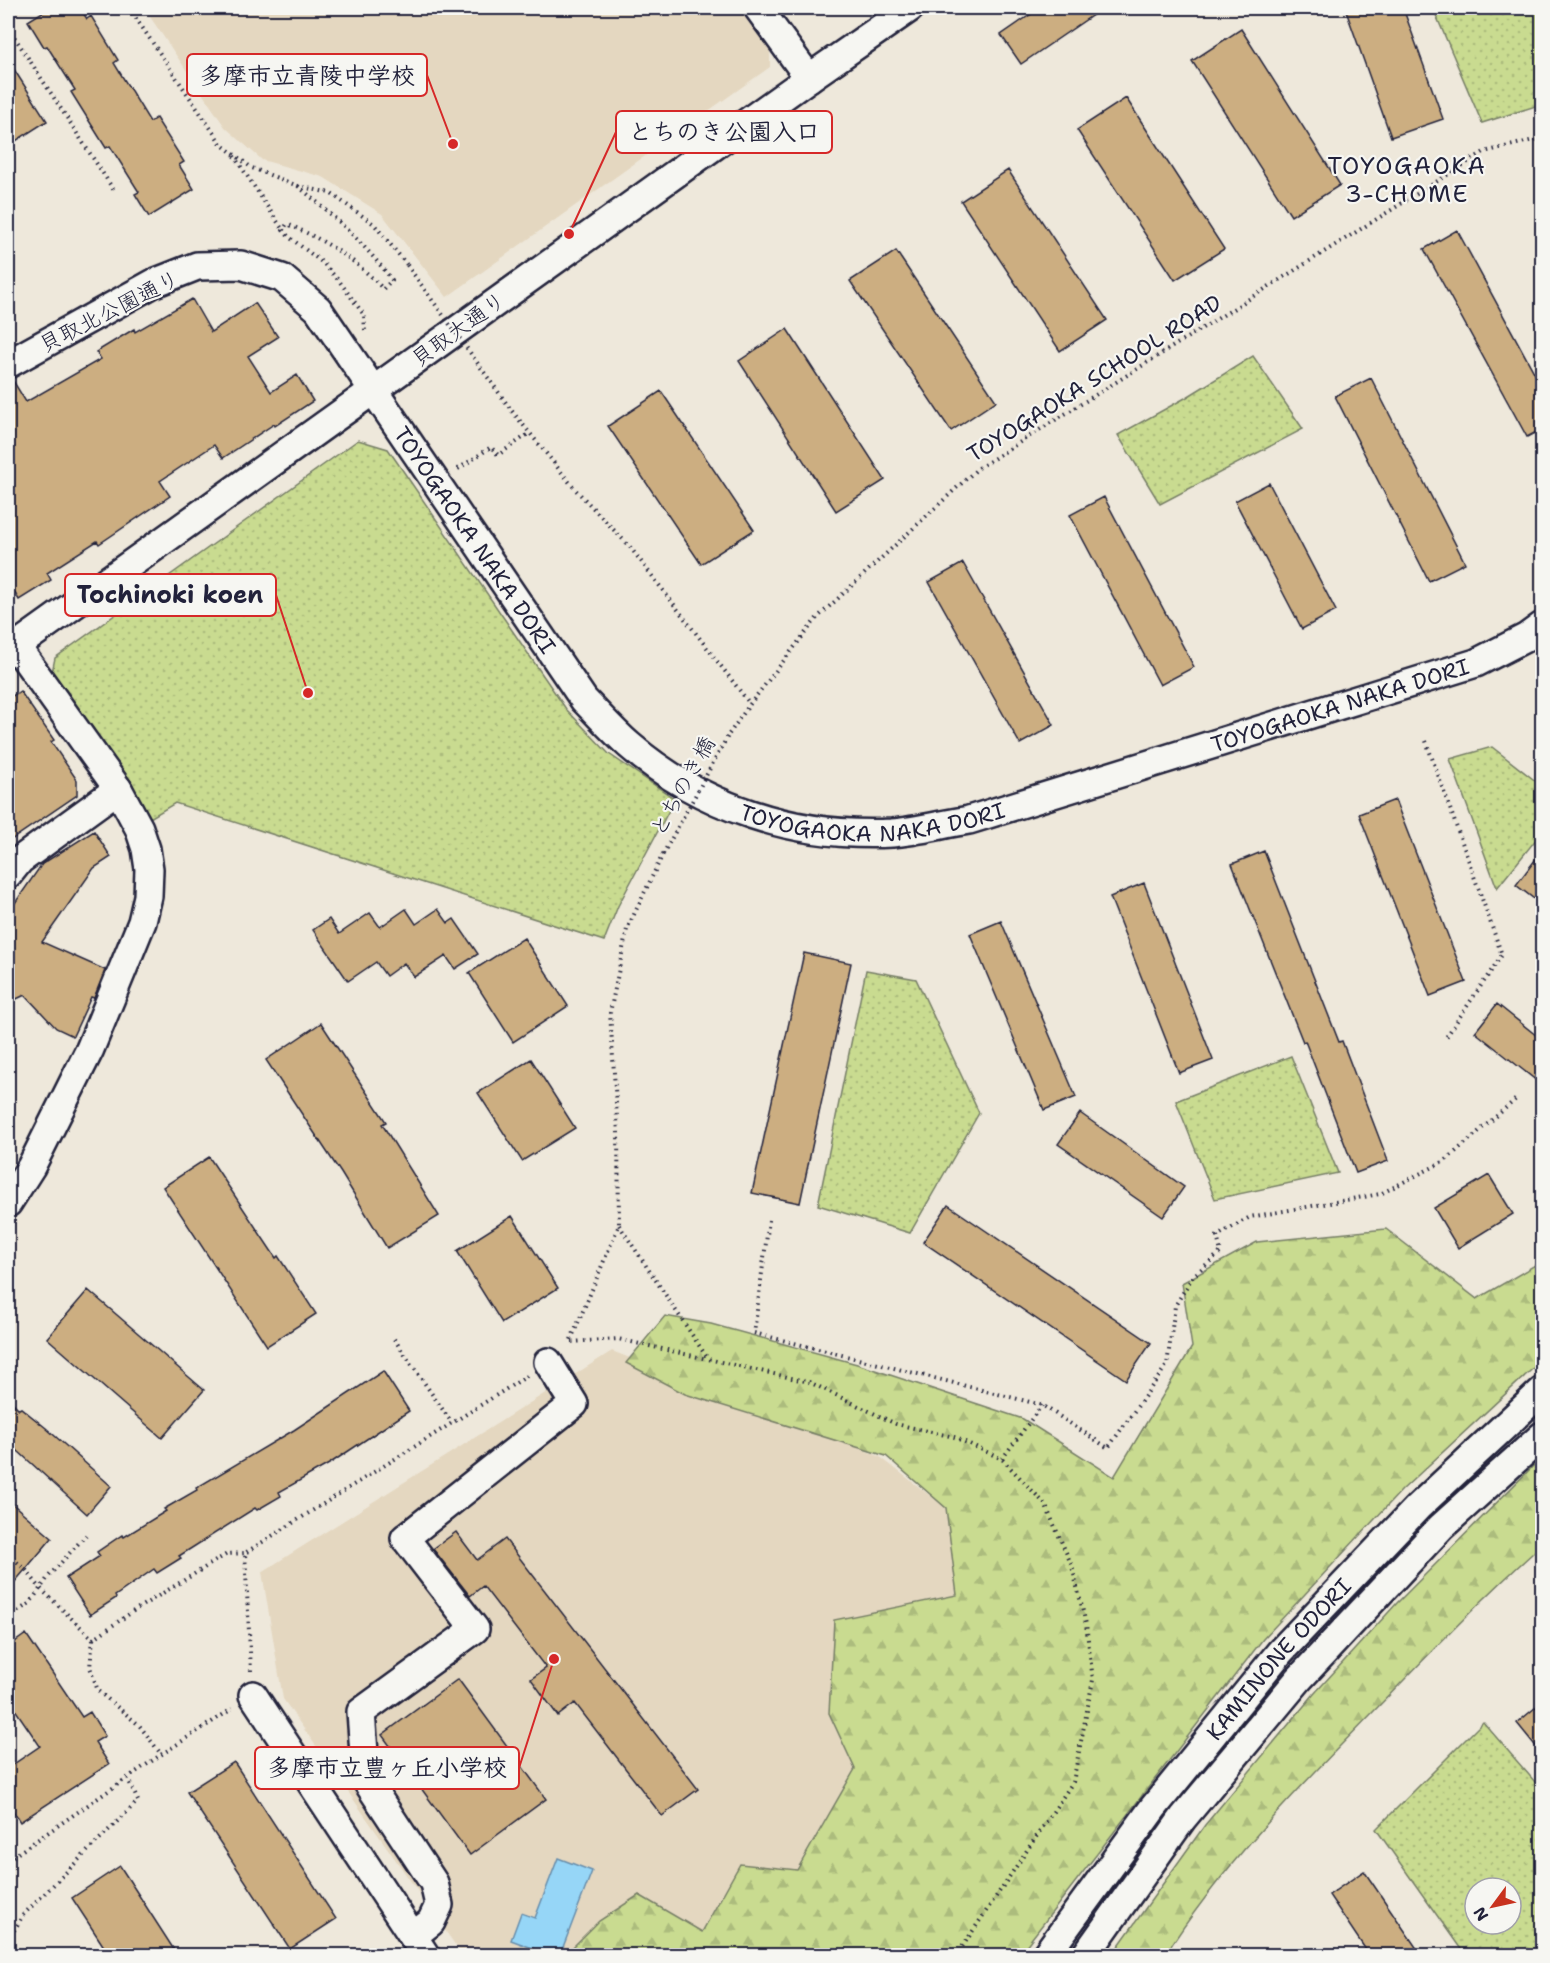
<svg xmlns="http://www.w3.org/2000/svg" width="1550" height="1963" font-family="'Shantell Sans','Klee One',sans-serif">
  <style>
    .built { fill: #e4d7c0 }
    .forest { fill: url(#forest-firs); stroke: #767e66; stroke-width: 1.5 }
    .park { fill: url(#park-dots); stroke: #767e66; stroke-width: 1.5; fill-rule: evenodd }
    .water { fill: #96d6f7; stroke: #688eac; stroke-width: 1.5 }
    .building { fill: #ccae81; stroke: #22223b; stroke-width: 1.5 }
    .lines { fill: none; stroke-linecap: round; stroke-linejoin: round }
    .minor-casing { stroke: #22223b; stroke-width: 32 }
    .path { stroke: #22223b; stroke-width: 4; stroke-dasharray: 1.5 4.5; stroke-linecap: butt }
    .minor { stroke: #f6f6f2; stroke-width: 27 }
    .path-bridge { stroke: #22223b; stroke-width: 4; stroke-dasharray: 1.5 4.5; stroke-linecap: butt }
    .labels { text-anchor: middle; stroke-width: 4.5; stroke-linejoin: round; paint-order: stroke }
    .street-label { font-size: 22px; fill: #22223b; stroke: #f6f6f2 }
    .neighbourhood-label { font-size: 24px; letter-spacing: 1.5px; fill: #22223b; stroke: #f6f6f2 }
    .leader { fill: none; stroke: #d62828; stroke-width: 2 }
    .callout-dot { fill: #d62828; stroke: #f6f6f2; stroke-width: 2 }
    .callout { fill: #f6f6f2; stroke: #d62828; stroke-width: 2 }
    .callout-label { font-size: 24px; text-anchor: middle; font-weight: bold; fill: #22223b }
  </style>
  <defs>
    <pattern id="forest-firs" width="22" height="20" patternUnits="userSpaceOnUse" patternTransform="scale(1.5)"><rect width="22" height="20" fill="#c9db90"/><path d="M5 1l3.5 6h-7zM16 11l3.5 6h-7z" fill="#acbc7d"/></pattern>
    <pattern id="park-dots" width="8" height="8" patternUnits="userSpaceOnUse" patternTransform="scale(1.5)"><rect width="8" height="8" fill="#c9db90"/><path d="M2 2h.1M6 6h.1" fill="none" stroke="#acbc7d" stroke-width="1.8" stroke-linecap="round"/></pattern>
  </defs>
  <rect width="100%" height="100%" fill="#eee8db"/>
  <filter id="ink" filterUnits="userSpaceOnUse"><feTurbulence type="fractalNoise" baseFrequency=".0167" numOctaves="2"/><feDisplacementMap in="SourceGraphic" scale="12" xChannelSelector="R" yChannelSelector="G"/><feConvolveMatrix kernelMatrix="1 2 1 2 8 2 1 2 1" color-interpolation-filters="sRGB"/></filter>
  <g filter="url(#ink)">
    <path class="built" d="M 144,8 L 739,8 L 770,51 L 770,67 L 447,297 L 382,214 L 323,177 L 262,160 L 225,127 Z
      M 612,1351 L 879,1456 L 946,1508 L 957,1595 L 834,1620 L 829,1713 L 855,1769 L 797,1870 L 740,1864 L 702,1933 L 639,1895 L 599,1921 L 565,1955 L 463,1956 L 283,1699 L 262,1572 Z"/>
    <path class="forest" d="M 1386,1229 L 1477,1299 L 1542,1261 L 1542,1360 L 1402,1490 L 1263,1639 L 1019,1955 L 565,1955 L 599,1921 L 639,1895 L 702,1932 L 740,1864 L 797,1870 L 855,1769 L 829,1713 L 834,1620 L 957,1595 L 946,1508 L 886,1456 L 685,1394 L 626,1363 L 665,1316 L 711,1324 L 857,1364 L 1023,1419 L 1114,1477 L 1192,1347 L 1182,1283 L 1257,1242 Z
      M 1542,1457 L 1542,1545 C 1483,1597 1429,1654 1374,1711 C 1300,1787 1222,1865 1165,1955 L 1112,1955 L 1205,1825 L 1314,1694 L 1397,1603 Z"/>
    <path class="park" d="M 1433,8 L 1542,8 L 1542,104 L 1482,123 Z
      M 1253,356 L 1303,429 L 1160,504 L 1118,435 L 1187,397 Z
      M 358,440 L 388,449 L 566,709 L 609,754 L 675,799 L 618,906 L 604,941 L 175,803 L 150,818 L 51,677 L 55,658 Z
      M 1492,747 L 1542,786 L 1542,832 L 1497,888 L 1450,759 Z
      M 866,970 L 916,979 L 979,1113 L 910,1233 L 818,1205 Z
      M 1291,1056 L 1338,1173 L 1215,1199 L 1176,1101 Z
      M 1483,1722 L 1542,1790 L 1542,1955 L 1465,1955 L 1376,1829 ZM 1475,1888 L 1511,1888 L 1511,1924 L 1475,1924 Z"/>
    <path class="water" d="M 558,1858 L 592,1871 L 560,1955 L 551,1955 L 511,1940 L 521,1913 L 535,1918 Z"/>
    <path class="building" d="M 49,8 L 80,8 L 87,19 L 91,16 L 118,60 L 114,63 L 150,122 L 156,118 L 184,162 L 179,165 L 194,189 L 149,217 L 135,194 L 139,192 L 110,146 L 106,148 L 71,92 L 75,90 L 47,46 L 44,47 L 28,21 Z
      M 1040,8 L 1103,8 L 1021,64 L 1001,35 Z
      M 1345,8 L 1403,8 L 1443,119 L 1391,137 Z
      M 1241,29 L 1340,185 L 1291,216 L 1192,61 Z
      M 8,60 L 47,121 L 8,146 Z
      M 1126,98 L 1224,249 L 1175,280 L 1077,130 Z
      M 1008,170 L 1107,320 L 1060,351 L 961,201 Z
      M 1457,230 L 1542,387 L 1542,429 L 1527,437 L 1424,249 Z
      M 896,251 L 996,401 L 951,431 L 850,281 Z
      M 192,299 L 211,332 L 255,303 L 278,337 L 248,356 L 271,392 L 297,375 L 313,401 L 275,426 L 274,424 L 223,458 L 214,445 L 160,481 L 170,496 L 99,544 L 97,541 L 47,573 L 51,580 L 19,600 L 8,582 L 8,380 L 12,379 L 26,402 L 101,359 L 96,352 L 134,329 L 135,332 Z
      M 787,329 L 885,480 L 836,511 L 739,361 Z
      M 1371,378 L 1465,563 L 1429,581 L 1335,396 Z
      M 661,391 L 754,530 L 701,564 L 608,426 Z
      M 1269,483 L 1336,611 L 1302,629 L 1235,501 Z
      M 1104,497 L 1194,667 L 1160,685 L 1070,515 Z
      M 963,563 L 1054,725 L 1020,744 L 929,582 Z
      M 20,691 L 54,740 L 51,742 L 77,780 L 77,795 L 8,842 L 8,699 Z
      M 1395,800 L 1466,982 L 1430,996 L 1359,814 Z
      M 94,831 L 111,857 L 94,868 L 42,942 L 105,970 L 94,998 L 91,997 L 73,1036 L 56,1028 L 25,995 L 8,1003 L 8,913 L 42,864 Z
      M 1264,851 L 1339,1042 L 1342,1041 L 1388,1161 L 1356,1173 L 1305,1041 L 1303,1042 L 1232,864 Z
      M 1542,851 L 1542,905 L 1516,885 Z
      M 1144,883 L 1213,1060 L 1179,1073 L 1110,897 Z
      M 406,909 L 416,924 L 438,909 L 448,923 L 454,919 L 478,954 L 455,969 L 446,956 L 414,977 L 404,963 L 386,976 L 376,962 L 348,981 L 313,930 L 329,919 L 339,934 L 370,913 L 380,927 Z
      M 1001,921 L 1076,1097 L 1044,1110 L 970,934 Z
      M 524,938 L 568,1006 L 513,1042 L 469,973 Z
      M 804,953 L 851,963 L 800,1203 L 752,1193 Z
      M 1497,1004 L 1542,1040 L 1542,1085 L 1475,1032 Z
      M 321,1023 L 386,1122 L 382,1124 L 439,1216 L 387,1248 L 341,1173 L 266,1060 Z
      M 531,1059 L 575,1128 L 522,1161 L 478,1093 Z
      M 1080,1113 L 1184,1187 L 1163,1217 L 1058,1144 Z
      M 209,1157 L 276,1258 L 278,1256 L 316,1314 L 267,1346 L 163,1187 Z
      M 1489,1175 L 1513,1214 L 1458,1248 L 1434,1208 Z
      M 948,1205 L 1151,1343 L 1126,1380 L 923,1242 Z
      M 512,1216 L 558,1288 L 502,1323 L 457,1251 Z
      M 88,1290 L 204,1390 L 162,1438 L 47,1338 Z
      M 383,1371 L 409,1411 L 329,1464 L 279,1492 L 281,1496 L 257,1510 L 255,1508 L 179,1556 L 181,1558 L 157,1573 L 154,1569 L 115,1596 L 116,1598 L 90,1615 L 66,1578 L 100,1556 L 97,1552 L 122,1535 L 124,1537 L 166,1511 L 164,1509 L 197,1490 L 196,1488 L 294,1430 Z
      M 8,1398 L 19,1409 L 21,1408 L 46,1428 L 111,1486 L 87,1514 L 8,1442 Z
      M 8,1500 L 52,1538 L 8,1590 Z
      M 456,1532 L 477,1560 L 505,1539 L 698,1789 L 662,1816 L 575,1703 L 558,1716 L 531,1679 L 546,1668 L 483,1586 L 470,1596 L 433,1549 Z
      M 26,1634 L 82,1717 L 90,1712 L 105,1736 L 95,1742 L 109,1764 L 20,1822 L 8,1803 L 8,1768 L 40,1746 L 8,1699 L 8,1647 Z
      M 458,1679 L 546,1799 L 470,1855 L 382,1735 Z
      M 1542,1702 L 1542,1754 L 1517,1723 Z
      M 234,1762 L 336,1919 L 290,1949 L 187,1792 Z
      M 120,1866 L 178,1956 L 110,1956 L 72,1898 Z
      M 1364,1871 L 1422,1956 L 1370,1956 L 1329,1895 Z"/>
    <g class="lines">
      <g class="minor-casing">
        <g id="minor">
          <path d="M 758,8 L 809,78"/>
          <path id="s1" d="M 8,364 L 154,283 L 197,266 L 241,265 L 282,278 L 318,309 L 584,700 C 599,715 613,731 629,745 C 702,808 796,838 892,833 C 917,831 943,824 969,820 L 1476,663 L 1527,637 L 1542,626"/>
          <path d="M 8,652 L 809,78 L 910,8"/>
          <path d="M 8,875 L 20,860 L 118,789"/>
          <path d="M 8,1203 L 31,1167 L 90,1049 L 142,922 L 148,896 L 149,869 L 146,849 L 139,828 L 118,789 L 16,646"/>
          <path d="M 253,1695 L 426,1956"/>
          <path d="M 413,1936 L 431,1922 L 439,1905 L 434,1883 L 366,1780 L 361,1712 L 475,1629 L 405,1538 L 574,1404 L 548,1362"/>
          <path id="s2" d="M 1045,1956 L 1153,1808 L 1280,1652 L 1418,1507 L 1542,1391"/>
          <path d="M 1085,1956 L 1183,1818 L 1299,1679 L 1441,1527 L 1542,1436"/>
        </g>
      </g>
      <path class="path" d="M 129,8 L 222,145 L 252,168 L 298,186 L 330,193 L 374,224 L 407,265
        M 8,27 L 115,192
        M 234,156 L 283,230
        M 298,186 C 333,215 365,244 392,280 L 383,289 C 357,260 323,239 287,224 L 283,230 L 289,237 L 323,263 L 340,282 L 364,315 L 365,330
        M 512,411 L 575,489 L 630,547 L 750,704
        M 458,469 L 491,447 L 498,455 L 530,433
        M 729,734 L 750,704 L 817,618 L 977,469 L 1484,152 L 1542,138
        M 1426,741 L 1502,955 L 1444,1040
        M 663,854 L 627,929 L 610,1013 L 618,1133 L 619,1225 L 570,1342 L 618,1339 L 707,1359
        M 769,1220 L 754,1333 L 1042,1405 L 1108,1448 L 1167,1365 L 1175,1306 L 1193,1276 L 1221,1252 L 1217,1236 L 1250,1217 L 1380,1194 L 1445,1161 L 1516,1099
        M 619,1225 L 708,1359 L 809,1382 L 896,1424 L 954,1437 L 1002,1459 L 1045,1504 L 1072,1566 L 1086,1624 L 1093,1680 L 1073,1782 L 956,1956
        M 394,1339 L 452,1423
        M 1002,1459 L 1042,1405
        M 8,1554 L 26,1570 L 41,1589 L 93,1639
        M 8,1618 L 30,1603 L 49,1576 L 86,1535
        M 93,1639 L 135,1610 L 227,1554 L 245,1553
        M 93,1639 L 90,1667 L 98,1691 L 139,1725 L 161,1754
        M 251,1671 L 245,1553 L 527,1376
        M 8,1860 L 162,1754 L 232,1709
        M 8,1941 L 23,1915 L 138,1801 L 128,1779"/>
      <use href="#minor" class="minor"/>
      <path class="path-bridge" d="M 407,265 L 512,411
        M 663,854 L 729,734"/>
    </g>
  </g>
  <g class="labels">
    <g class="street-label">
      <text transform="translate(109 311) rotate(-27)" y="8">貝取北公園通り</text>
      <text transform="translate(458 329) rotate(-36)" y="8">貝取大通り</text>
      <text transform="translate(1094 378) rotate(-32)" y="8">TOYOGAOKA SCHOOL ROAD</text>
      <text dy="8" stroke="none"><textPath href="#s1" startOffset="627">TOYOGAOKA NAKA DORI</textPath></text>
      <text dy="8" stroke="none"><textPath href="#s1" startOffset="1635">TOYOGAOKA NAKA DORI</textPath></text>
      <text transform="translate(682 786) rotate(-61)" y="8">とちのき橋</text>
      <text dy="8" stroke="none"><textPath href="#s1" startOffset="1149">TOYOGAOKA NAKA DORI</textPath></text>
      <text dy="8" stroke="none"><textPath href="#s2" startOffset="378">KAMINONE ODORI</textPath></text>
    </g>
    <g class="neighbourhood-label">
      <text x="1407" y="174">TOYOGAOKA<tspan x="1407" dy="28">3-CHOME</tspan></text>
    </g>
  </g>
  <path class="leader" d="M453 144L427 75M569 234L616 132M308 693L276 595M554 1659L519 1768"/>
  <g class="callout-dot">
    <circle cx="453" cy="144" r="6"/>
    <circle cx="569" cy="234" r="6"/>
    <circle cx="308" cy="693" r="6"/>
    <circle cx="554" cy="1659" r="6"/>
  </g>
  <g class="callout">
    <rect x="187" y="54" width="240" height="42" rx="6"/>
    <rect x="616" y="111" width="216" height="42" rx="6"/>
    <rect x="65" y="574" width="211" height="42" rx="6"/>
    <rect x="255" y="1747" width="264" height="42" rx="6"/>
  </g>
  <g class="callout-label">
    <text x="307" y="84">多摩市立青陵中学校</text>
    <text x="724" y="140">とちのき公園入口</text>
    <text x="170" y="603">Tochinoki koen</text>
    <text x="387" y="1776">多摩市立豊ヶ丘小学校</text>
  </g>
  <rect width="1550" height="1963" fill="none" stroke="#f6f6f2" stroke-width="30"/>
  <rect x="15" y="15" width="1520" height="1933" fill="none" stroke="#22223b" stroke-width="2" filter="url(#ink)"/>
  <g transform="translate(1493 1906) rotate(237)"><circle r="28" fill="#f6f6f2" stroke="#a1a1a9" stroke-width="1.5"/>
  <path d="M0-4.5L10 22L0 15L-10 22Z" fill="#c8321e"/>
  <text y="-9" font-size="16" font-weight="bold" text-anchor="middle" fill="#22223b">N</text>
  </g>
</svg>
